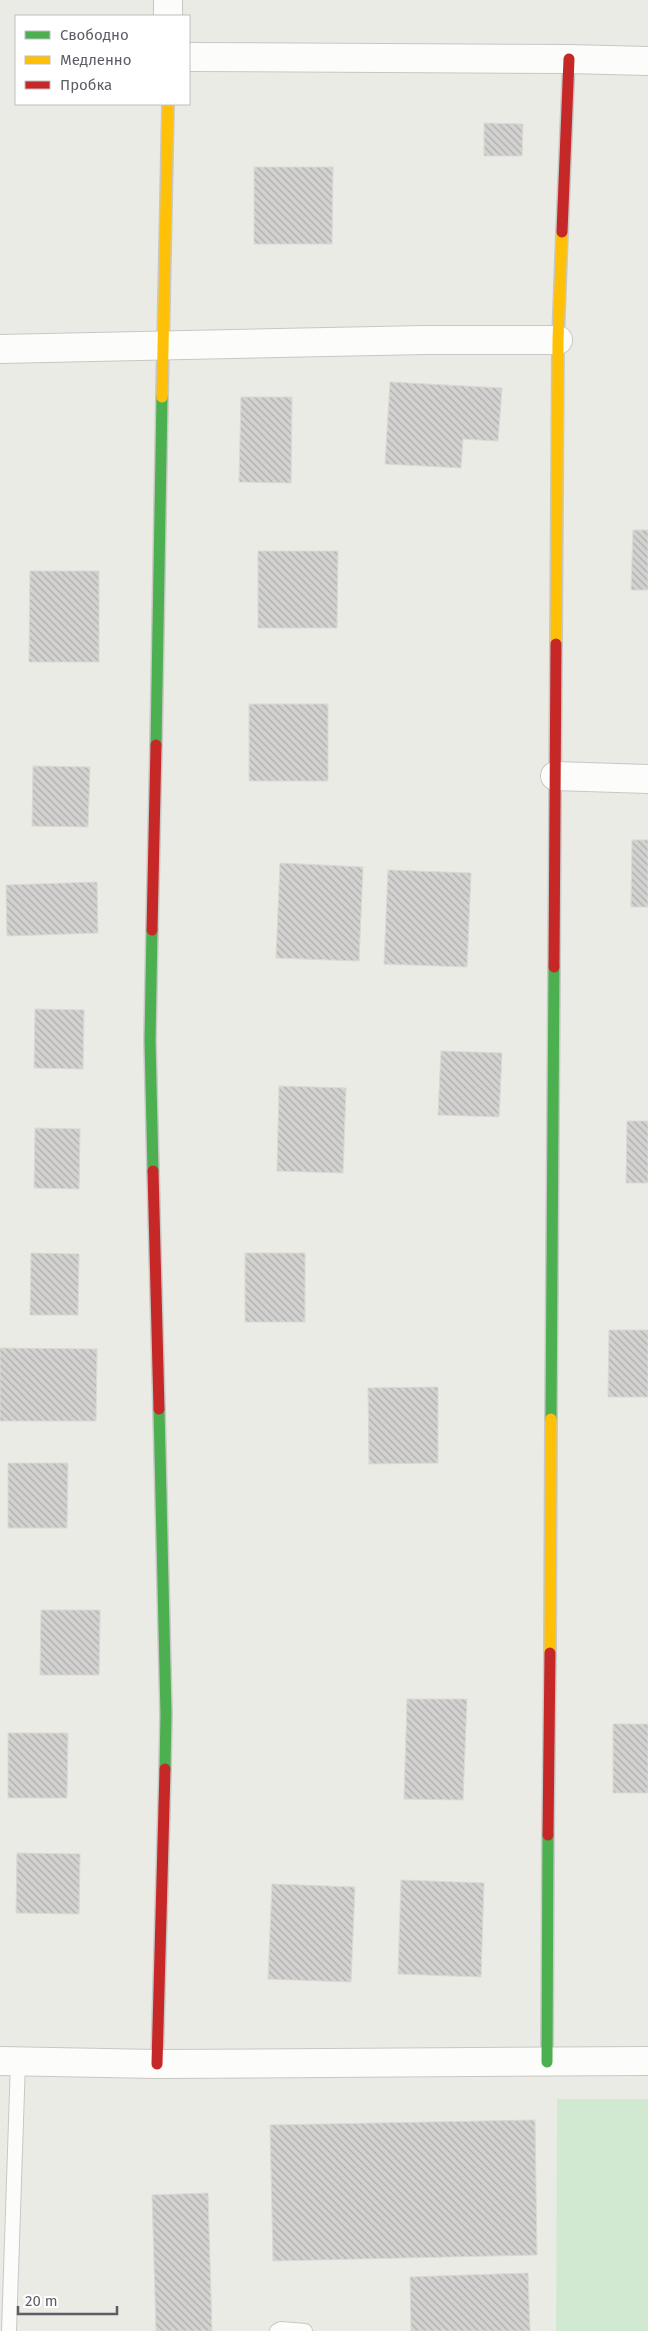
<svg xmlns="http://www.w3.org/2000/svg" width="648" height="2331" font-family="'Fira Sans',sans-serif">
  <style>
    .grass { fill: #d2e9d1 }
    .building { fill: url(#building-back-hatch); stroke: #dad9d5 }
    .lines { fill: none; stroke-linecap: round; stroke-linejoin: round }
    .lane-casing { stroke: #c7c8c6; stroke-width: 16 }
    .street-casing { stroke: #c7c8c6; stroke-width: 30 }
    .fast-casing { stroke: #c8c8c7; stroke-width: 14 }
    .slow-casing { stroke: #c8c8c7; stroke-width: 14 }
    .jam-casing { stroke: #c8c8c7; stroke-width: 14 }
    .lane { stroke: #fcfcfb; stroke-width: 14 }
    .street { stroke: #fcfcfb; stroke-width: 28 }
    .fast { stroke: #4caf50; stroke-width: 11 }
    .slow { stroke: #ffc107; stroke-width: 11 }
    .jam { stroke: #c62828; stroke-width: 11 }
  </style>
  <defs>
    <pattern id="building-back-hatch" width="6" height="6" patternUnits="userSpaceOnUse" patternTransform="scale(1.25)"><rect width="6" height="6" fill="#d3d2d0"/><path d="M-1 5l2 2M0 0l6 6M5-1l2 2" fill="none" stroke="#aeaeac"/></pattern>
  </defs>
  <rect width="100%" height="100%" fill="#ebebe6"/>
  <path class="grass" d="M 557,2099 L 648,2099 L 648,2331 L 556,2331 Z"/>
  <path class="building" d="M 484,123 L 523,124 L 522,156 L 484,156 Z
    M 254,167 L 333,167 L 332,244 L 254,244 Z
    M 390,382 L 502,388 L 498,441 L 463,439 L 461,468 L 385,464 Z
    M 241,397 L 292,397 L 291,483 L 239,482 Z
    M 633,530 L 648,530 L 648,590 L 631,590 Z
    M 258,551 L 338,551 L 337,628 L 258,628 Z
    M 30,571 L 99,571 L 99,662 L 29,662 Z
    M 249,704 L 328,704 L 328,781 L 249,781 Z
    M 33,766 L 90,767 L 88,827 L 32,826 Z
    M 632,840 L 648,840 L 648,907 L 631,907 Z
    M 280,863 L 363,867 L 359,961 L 276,958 Z
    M 388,870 L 471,873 L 467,967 L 384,964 Z
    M 97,882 L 98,933 L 7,936 L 6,885 Z
    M 35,1009 L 84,1010 L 83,1069 L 34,1068 Z
    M 441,1051 L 502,1053 L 499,1117 L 438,1115 Z
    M 279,1086 L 346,1088 L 343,1173 L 277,1171 Z
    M 627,1121 L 648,1121 L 648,1183 L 626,1183 Z
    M 35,1128 L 80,1129 L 79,1189 L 34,1188 Z
    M 31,1253 L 79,1254 L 78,1315 L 30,1315 Z
    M 245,1253 L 305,1253 L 305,1322 L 245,1322 Z
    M 609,1330 L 648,1330 L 648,1397 L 608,1397 Z
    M 0,1348 L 97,1349 L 96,1421 L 0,1421 Z
    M 438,1387 L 438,1463 L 369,1464 L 368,1388 Z
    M 8,1463 L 68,1463 L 67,1528 L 8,1528 Z
    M 41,1610 L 100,1610 L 99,1675 L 40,1675 Z
    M 407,1699 L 467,1699 L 463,1800 L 404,1799 Z
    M 613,1724 L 648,1724 L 648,1793 L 613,1793 Z
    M 8,1733 L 68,1733 L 67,1798 L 8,1798 Z
    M 17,1853 L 80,1854 L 79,1914 L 16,1913 Z
    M 401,1880 L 484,1883 L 481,1977 L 398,1974 Z
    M 272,1884 L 355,1887 L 351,1982 L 268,1979 Z
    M 535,2120 L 537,2255 L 273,2261 L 270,2125 Z
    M 208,2193 L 212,2331 L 156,2331 L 152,2195 Z
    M 528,2273 L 530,2331 L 411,2331 L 410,2277 Z"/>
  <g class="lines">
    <g class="lane-casing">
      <path id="lane" d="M 9,2331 L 18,2061
        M 277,2331 L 281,2329 L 305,2331"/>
    </g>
    <g class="street-casing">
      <path id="street" d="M 168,16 L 168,0
        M 189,57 L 569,59 L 648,61
        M 0,349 L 425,340 L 558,340
        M 555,776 L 648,779
        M 0,2061 L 157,2064 L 648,2061"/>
    </g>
    <g class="fast-casing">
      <path id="fast" d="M 156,745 L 162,397
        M 152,930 L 150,1040 L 153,1171
        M 159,1409 L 166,1714 L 165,1769
        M 551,1419 L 554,967
        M 547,2062 L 548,1835"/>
    </g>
    <g class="slow-casing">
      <path id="slow" d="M 162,397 L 168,104
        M 556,644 L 558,340 L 562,232
        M 550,1653 L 551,1419"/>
    </g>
    <g class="jam-casing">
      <path id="jam" d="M 562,232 L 569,59
        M 152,930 L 156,745
        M 554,967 L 556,644
        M 153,1171 L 159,1409
        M 548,1835 L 550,1653
        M 157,2064 L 165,1769"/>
    </g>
    <use href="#lane" class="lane"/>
    <use href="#street" class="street"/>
    <use href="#fast" class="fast"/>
    <use href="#slow" class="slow"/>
    <use href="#jam" class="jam"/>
  </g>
  <rect x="15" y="15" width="175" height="90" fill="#ffffff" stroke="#bdbfc1"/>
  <rect x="25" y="31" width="25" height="8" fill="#4caf50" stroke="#bdbfc1"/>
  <text x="60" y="40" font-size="15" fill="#5b5e64">Свободно</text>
  <rect x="25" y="56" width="25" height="8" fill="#ffc107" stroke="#bdbfc1"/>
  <text x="60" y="65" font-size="15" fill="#5b5e64">Медленно</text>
  <rect x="25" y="81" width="25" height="8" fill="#c62828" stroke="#bdbfc1"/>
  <text x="60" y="90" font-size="15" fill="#5b5e64">Пробка</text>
  <path d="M18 2306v8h99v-8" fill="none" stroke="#5b5e64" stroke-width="2.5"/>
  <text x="25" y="2306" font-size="15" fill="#5b5e64" stroke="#ffffff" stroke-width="4" paint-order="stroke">20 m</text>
</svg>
